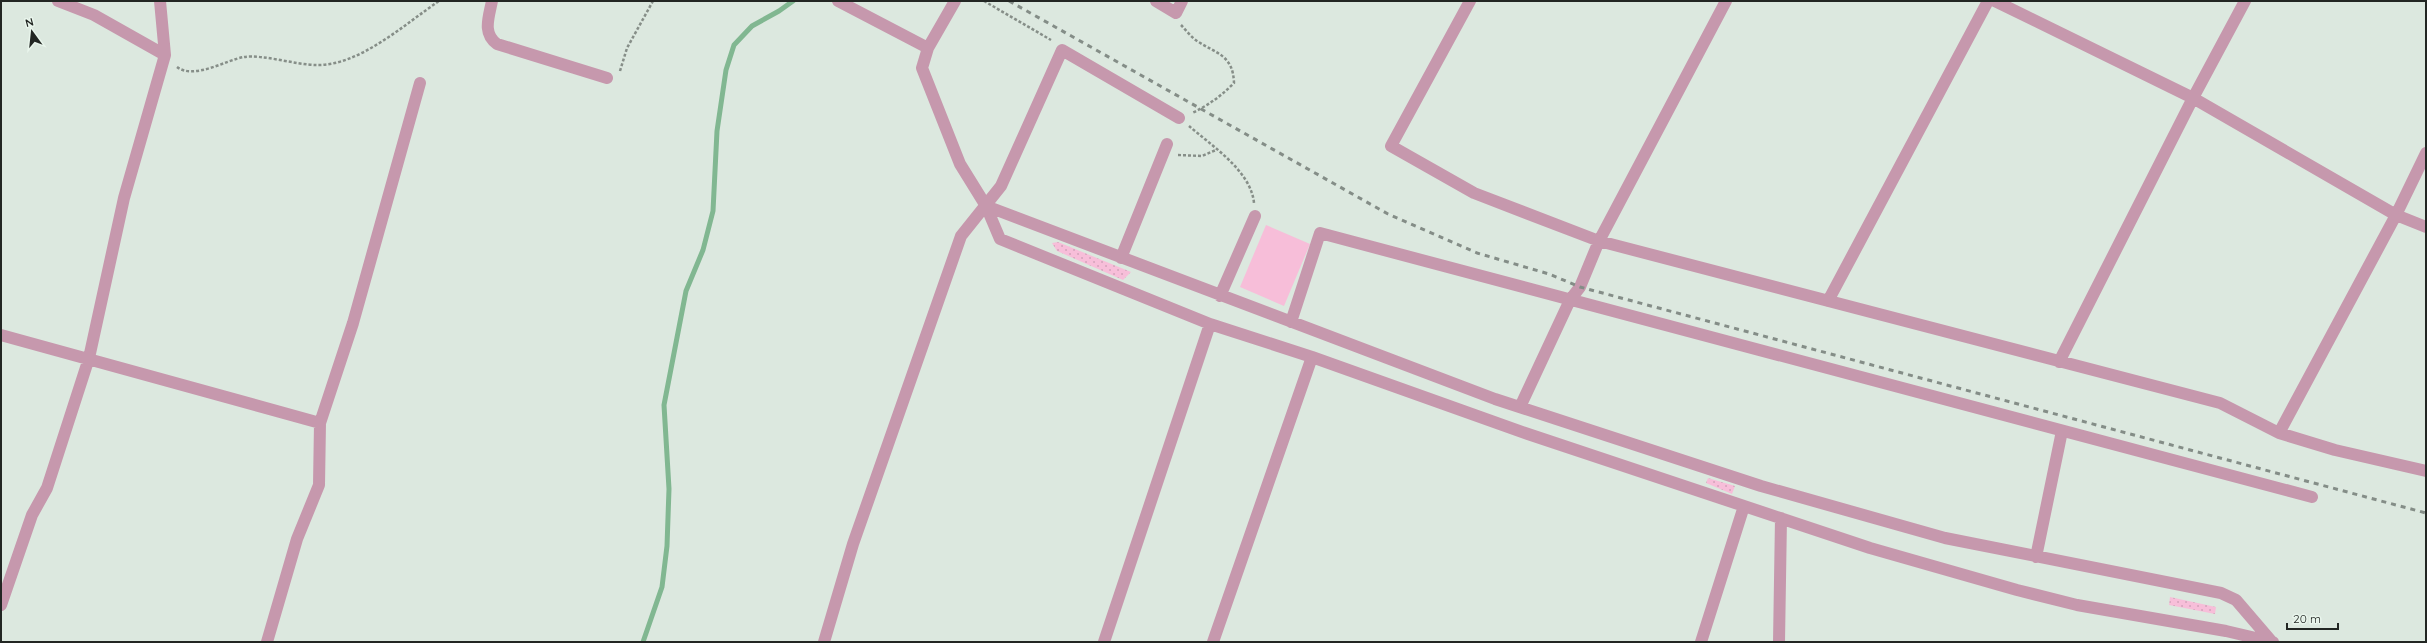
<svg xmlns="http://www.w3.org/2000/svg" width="2427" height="643" font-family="Quicksand,sans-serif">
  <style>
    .grass { fill: url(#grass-dots) }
    .pitch { fill: #f7bed9 }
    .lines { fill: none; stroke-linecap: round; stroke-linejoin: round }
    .stream { stroke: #81b791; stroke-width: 5 }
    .path { stroke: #868e88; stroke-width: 2.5; stroke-dasharray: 3 2; stroke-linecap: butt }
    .minor { stroke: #c698ad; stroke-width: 12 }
    .rail { stroke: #848d87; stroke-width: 3; stroke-dasharray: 5 5; stroke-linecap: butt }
  </style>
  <defs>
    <pattern id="grass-dots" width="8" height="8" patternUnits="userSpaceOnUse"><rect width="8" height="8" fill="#f7bed9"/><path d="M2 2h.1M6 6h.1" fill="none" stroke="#d3a3ba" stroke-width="1.8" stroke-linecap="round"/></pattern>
  </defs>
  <rect width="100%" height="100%" fill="#dce8df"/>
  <path class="grass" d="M 1058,242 L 1131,272 L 1123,280 L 1057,251 L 1052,243 Z
    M 1708,478 L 1735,486 L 1732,494 L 1706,483 Z
    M 2170,597 L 2216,607 L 2215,614 L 2169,605 Z"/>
  <path class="pitch" d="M 1266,225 L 1310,244 L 1284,306 L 1240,287 Z"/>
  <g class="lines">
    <path class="stream" d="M 643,642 L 662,587 L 667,546 L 669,489 L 664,405 L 686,291 L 703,250 L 713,211 L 717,131 L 726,70 L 734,45 L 752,26 L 779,11 L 793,1"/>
    <path class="path" d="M 984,1 L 1051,40
      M 1181,25 C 1186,30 1191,37 1197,41 C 1217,54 1233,55 1234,83 C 1221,96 1209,105 1192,113
      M 177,67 C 194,80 226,60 244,57 C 262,54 296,65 317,65 C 359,66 405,24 439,1
      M 620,71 L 627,48 L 653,1
      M 1189,126 C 1212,146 1251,171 1254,203
      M 1178,155 L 1202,156 L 1216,150"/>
    <path class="minor" d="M 58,1 L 94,15 L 165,55
      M 492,1 C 489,17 482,33 497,44 L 607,78
      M 838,1 L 928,48
      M 955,1 L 928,48 L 922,68 L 960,164 L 986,206 L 1000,239 L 1210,324 L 1312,357 L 1528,434 L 1870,548 L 2017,590 L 2077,605 L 2226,631 L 2273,642
      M 1156,1 L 1176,13 L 1182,1
      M 1470,1 L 1391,146 L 1474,193 L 1599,241 L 2220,403 L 2279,433 L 2335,450 L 2426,471
      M 1995,1 L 2193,98 L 2396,215 L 2426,227
      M 986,206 L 1495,399 L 1761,486 L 1945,538 L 2221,593 L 2236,600 L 2272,642
      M 1121,258 L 1167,144
      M 1220,296 L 1255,216
      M 1828,301 L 1988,1
      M 1291,322 L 1320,233 L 2312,497
      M 1,335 L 320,423
      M 2059,362 L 2193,98 L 2245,1
      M 1520,407 L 1570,300 L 1580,287 L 1599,241 L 1726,1
      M 2279,433 L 2396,215 L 2426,153
      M 2036,557 L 2062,431
      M 1,605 L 32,515 L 47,488 L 89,358 L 124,198 L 165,55 L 160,1
      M 267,642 L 297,539 L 319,485 L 320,423 L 353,323 L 420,83
      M 824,642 L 853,544 L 961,236 L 1001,186 L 1062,50 L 1179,118
      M 1104,642 L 1210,324
      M 1213,642 L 1312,357
      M 1701,642 L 1744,506
      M 1779,642 L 1781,518"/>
    <path class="rail" d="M 1009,1 L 1388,214 L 1477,253 L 1549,274 L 1580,287 L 2426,513"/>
  </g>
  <rect width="2427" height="643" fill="none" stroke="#222623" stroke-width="4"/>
  <g transform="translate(32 32) rotate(345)" stroke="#e9f5ec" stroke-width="3" paint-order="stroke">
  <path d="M0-3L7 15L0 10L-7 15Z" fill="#222623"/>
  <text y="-6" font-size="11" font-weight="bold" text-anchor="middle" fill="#222623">N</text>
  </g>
  <path d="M2287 623v6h51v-6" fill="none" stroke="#222623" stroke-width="2"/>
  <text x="2293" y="623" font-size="12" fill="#222623" stroke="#e9f5ec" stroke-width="3" paint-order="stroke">20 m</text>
</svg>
